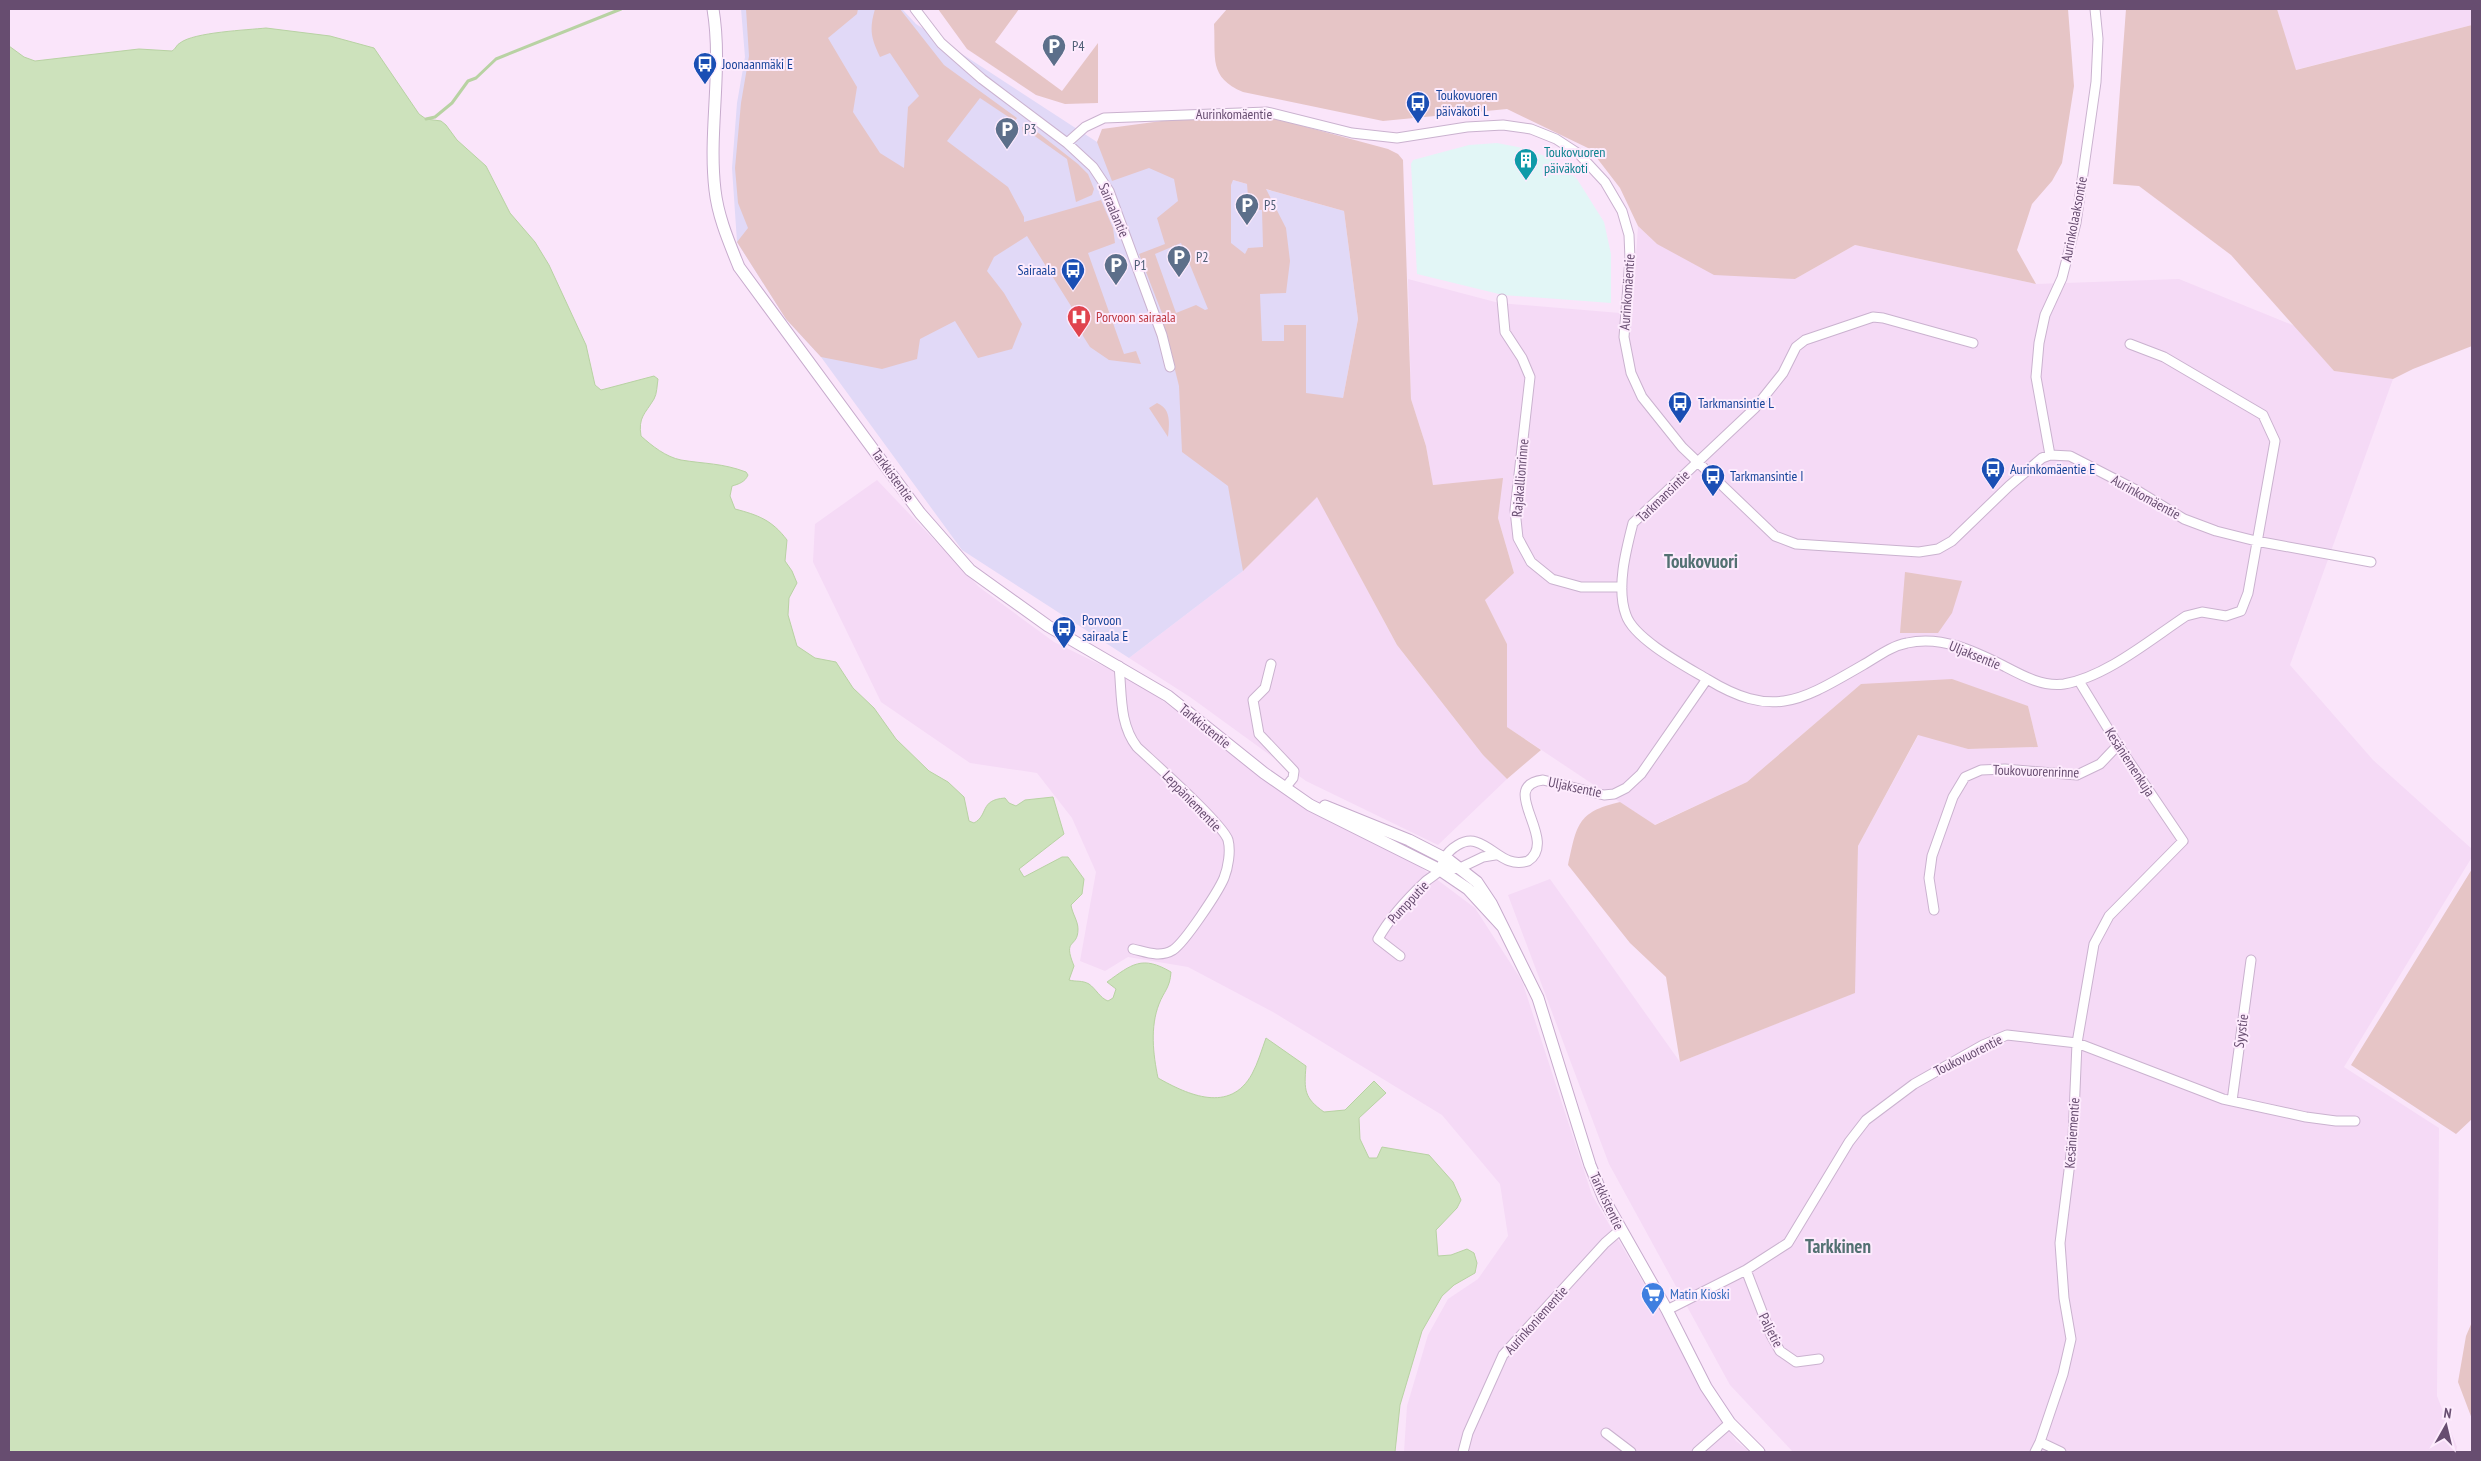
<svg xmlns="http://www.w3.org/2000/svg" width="2481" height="1461" font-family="'PT Sans Narrow',sans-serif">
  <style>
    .residential { fill: #f5daf6 }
    .education { fill: #e2f6f6 }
    .medical { fill: #e1d9f7 }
    .green { fill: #e6c5c6; fill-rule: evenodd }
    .water { fill: #cde2bc; stroke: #b8d2a3 }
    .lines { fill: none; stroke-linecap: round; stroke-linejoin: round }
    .stream { stroke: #b8d2a3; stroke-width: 3 }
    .street-casing { stroke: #cab2cf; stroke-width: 11 }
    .secondary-casing { stroke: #c7abcd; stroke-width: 13 }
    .street { stroke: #fff; stroke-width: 9 }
    .secondary { stroke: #fff; stroke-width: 11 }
    .labels { text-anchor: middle; stroke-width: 4; stroke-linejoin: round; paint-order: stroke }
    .service-label { font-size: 14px; fill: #4e5e75; stroke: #fdebfd; text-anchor: start }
    .transit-label { font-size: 14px; fill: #164399; stroke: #fdebfd; text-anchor: start }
    .street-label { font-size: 14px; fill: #674d70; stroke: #fdebfd }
    .culture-label { font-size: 14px; fill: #0d838f; stroke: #fdebfd; text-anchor: start }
    .health-label { font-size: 14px; fill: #be3a42; stroke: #fdebfd; text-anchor: start }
    .shop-label { font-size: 14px; fill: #366cbe; stroke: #fdebfd; text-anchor: start }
    .district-label { font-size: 19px; font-weight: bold; fill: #537172; stroke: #fdebfd }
  </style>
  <rect width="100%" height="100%" fill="#fae5fa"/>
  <path class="residential" d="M 2277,9 L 2472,9 L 2472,25 L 2295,70 Z
    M 1638,226 L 1657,244 L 1795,279 L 1855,245 L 2036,284 L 2179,279 L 2295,326 L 2334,371 L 2393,379 L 2290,665 L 2373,760 L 2472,849 L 2472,857 L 2344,1067 L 2439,1128 L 2437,1396 L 2457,1447 L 2456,1452 L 1793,1452 L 1730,1385 L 1609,1164 L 1508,895 L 1550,879 L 1680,1062 L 1854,993 L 1858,846 L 1919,734 L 1968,749 L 2038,747 L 2028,706 L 1861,684 L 1747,782 L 1654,825 L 1507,727 L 1507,644 L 1485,600 L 1514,573 L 1498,518 L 1502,479 L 1433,485 L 1426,446 L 1411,399 L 1408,279 L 1499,303 L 1632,314 Z
    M 877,480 L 979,587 L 1054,642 L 1142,685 L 1298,804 L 1419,866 L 1475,908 L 1522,981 L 1592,1195 L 1736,1441 L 1750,1452 L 1404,1452 L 1407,1406 L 1428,1335 L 1448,1299 L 1478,1279 L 1508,1236 L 1500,1184 L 1442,1115 L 1273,1012 L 1188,967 L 1128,957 L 1105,971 L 1080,961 L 1096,872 L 1072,818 L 1037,773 L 970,763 L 881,702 L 813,562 L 815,524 Z
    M 1317,496 L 1397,645 L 1483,755 L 1507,779 L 1438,845 L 1306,781 L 1190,697 L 1129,658 L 1243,571 Z"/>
  <path class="education" d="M 1497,143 L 1523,148 L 1553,159 L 1577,179 L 1604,222 L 1611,254 L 1611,303 L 1503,295 L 1417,274 L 1411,164 L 1413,160 L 1469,145 Z"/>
  <path class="medical" d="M 741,9 L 902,9 L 916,24 L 1097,142 L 1344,211 L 1358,319 L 1343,398 L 1243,571 L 1129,658 L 962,550 L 821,357 L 786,319 L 737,242 L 732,168 L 737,103 L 745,57 Z"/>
  <path class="green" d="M 746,9 L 858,9 L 857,14 L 828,38 L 857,87 L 853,112 L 880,153 L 904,168 L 908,107 L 919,96 L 890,53 L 880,57 C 871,38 869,30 875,9 L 900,9 L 944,65 L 1017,118 L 1013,124 L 1006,124 L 1010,118 L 980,98 L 947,141 L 1008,187 L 1024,217 L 1024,222 L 1101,200 L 1113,228 L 1115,243 L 1088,253 L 1124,354 L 1136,351 L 1141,364 L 1109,360 L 1090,347 L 1083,336 L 1076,314 L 1027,236 L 994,257 L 987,271 L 1004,293 L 1022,324 L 1012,349 L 978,358 L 955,321 L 920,339 L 917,359 L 882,369 L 821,357 L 786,319 L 737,242 L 748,228 L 738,203 L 735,168 L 741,103 L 749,56 Z
    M 938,9 L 1019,9 L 995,42 L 1062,91 L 1098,43 L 1098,103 L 1065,104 L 1036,95 L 967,49 Z
    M 1227,9 L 2068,9 L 2074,86 L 2062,163 L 2052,181 L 2032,204 L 2017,250 L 2036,284 L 1855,245 L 1795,279 L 1714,275 L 1657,244 L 1638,226 L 1620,188 L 1590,149 L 1507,109 L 1383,121 L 1243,92 C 1208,77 1216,58 1214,24 Z
    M 2126,9 L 2277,9 L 2296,70 L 2472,25 L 2472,346 L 2413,369 L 2393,379 L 2334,371 L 2231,255 L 2139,186 L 2113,184 Z
    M 1273,118 L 1388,149 L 1398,154 L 1403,160 L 1411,399 L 1426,446 L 1433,485 L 1503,478 L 1498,518 L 1514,573 L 1485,600 L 1507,644 L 1507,727 L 1541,750 L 1507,779 L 1483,755 L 1397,645 L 1317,497 L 1243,571 L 1228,486 L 1182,452 L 1179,386 L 1163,322 L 1165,321 L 1139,254 L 1165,244 L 1157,218 L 1178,201 L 1174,179 L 1149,168 L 1112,181 L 1097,142 L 1102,129 L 1169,120 ZM 1233,180 L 1247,184 L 1249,209 L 1262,210 L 1263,247 L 1248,248 L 1245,254 L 1231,243 L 1231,185 ZM 1266,189 L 1344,211 L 1358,319 L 1343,398 L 1306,393 L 1306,325 L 1284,325 L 1284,341 L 1262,341 L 1260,294 L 1286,293 L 1290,261 L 1286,228 ZM 1181,243 L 1208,309 L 1205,310 L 1196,305 L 1176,313 L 1155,254 Z
    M 1027,124 L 1078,164 L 1088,174 L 1094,189 L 1092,195 L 1076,202 L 1067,159 L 1029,132 L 1023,134 L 1022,127 Z
    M 1157,403 C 1172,409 1169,425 1168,437 L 1149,408 Z
    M 1905,572 L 1962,581 L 1952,613 L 1938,633 L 1900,633 Z
    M 1952,679 L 2028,706 L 2038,747 L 1968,749 L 1918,735 L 1858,846 L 1855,993 L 1680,1062 L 1666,977 L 1630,943 L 1568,865 C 1577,826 1576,812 1620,802 L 1655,825 L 1747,782 L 1861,684 Z
    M 2472,869 L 2472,1119 L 2456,1134 L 2351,1065 Z
    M 2472,1322 L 2472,1419 L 2458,1382 L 2466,1336 Z"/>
  <path class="water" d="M 266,28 L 330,36 L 374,48 L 419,114 L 426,119 L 441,121 L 446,125 L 457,140 L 486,166 L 510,213 L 535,242 L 549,265 L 586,345 L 595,385 L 601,390 L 654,376 L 658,379 C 657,385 657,394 654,399 C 645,414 638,417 641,436 C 652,446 666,457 681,460 C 705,464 722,463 746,472 L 748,475 C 745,482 739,484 732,486 L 730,496 L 735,509 C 758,515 772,520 787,540 L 785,561 L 792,571 L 797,583 L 789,598 L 788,615 L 797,646 L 815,658 L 836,662 L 853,688 L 874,708 L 896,739 L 929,771 L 948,782 L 964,797 L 969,821 L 974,823 C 989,815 979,800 1005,798 L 1009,803 L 1016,806 L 1025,800 L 1053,797 L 1064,834 L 1019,869 L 1024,877 L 1062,857 L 1068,857 L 1084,879 L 1082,894 L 1071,905 C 1072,913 1078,921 1078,929 C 1078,949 1062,937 1074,966 L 1069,980 C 1076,982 1082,980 1089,984 C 1096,989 1100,998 1108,1001 L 1113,998 L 1116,989 L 1107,982 C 1132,964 1142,955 1171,972 C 1170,988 1164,991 1159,1004 C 1150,1027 1153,1054 1158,1078 C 1188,1095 1230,1114 1252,1074 C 1258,1063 1262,1049 1266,1038 L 1306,1066 C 1304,1090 1304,1098 1324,1112 L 1345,1110 L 1374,1081 L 1386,1093 L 1359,1118 L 1360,1139 L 1369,1158 L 1377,1158 L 1382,1147 L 1429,1155 L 1453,1182 L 1461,1200 L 1457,1208 L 1436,1230 L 1438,1256 L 1451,1255 L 1467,1249 L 1474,1253 L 1477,1263 L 1475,1273 L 1454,1285 L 1442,1296 L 1422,1331 L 1400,1405 L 1395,1452 L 9,1452 L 9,46 L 24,57 L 35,61 L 139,49 L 172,51 C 176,49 176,45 180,43 C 194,32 248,30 266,28 Z"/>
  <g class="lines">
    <path class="stream" d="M 426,119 L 435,117 L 452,103 L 468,81 L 476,78 L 496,59 L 621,9"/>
    <g class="street-casing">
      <path id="street" d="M 915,9 L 941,43 L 982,79 L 1067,143 L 1093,167 L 1109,191 L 1162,335 L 1170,367
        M 1067,143 L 1085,127 L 1104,118 L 1267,112 L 1352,133 L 1397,138 L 1467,127 L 1503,125 L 1531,129 L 1556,139 L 1579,154 L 1605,182 L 1622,211 L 1629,235 L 1630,259 L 1624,337 L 1631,373 L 1642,397 L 1682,447 L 1775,536 L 1796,544 L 1919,552 L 1938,549 L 1952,541 L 2009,486 L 2042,458 L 2050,455 L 2070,456 L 2138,491 L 2184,519 L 2216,531 L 2256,541 L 2371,562
        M 1502,299 L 1505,332 L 1522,358 L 1530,377 L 1515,510 L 1518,538 L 1531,562 L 1552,579 L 1581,587 L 1622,587
        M 2050,455 L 2036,377 L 2039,343 L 2045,315 L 2062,278 L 2076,223 L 2096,82 L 2098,39 L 2095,9
        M 1271,664 L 1265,688 L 1253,700 L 1259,734 L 1294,771 L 1293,778 L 1285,788
        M 1119,666 C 1122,694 1119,724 1137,747 C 1154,763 1223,824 1228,840 C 1231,851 1228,868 1224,878 C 1218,892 1185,942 1173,950 C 1160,958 1146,952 1133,949
        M 1707,679 C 1685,666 1634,639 1626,615 C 1616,588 1626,550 1633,523 L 1755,408 L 1783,373 L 1796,347 L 1805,340 L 1873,317 L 1883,318 L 1973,343
        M 1440,870 L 1460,868 L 1483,857 L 1495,855
        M 1934,910 L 1929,878 L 1932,856 L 1953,797 L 1965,777 L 1981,770 L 2005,769 L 2077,775 L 2100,764 L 2118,745
        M 1400,956 L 1378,939 C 1390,917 1407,899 1425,882 C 1429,878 1436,875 1440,870 C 1442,867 1442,862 1444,859 C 1449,849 1464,838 1476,842 C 1495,848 1505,868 1528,861 C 1560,840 1496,786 1543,780 L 1604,795 L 1614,794 L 1626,788 L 1641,774 L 1707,679 C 1774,720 1802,700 1863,665 C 1877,657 1891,646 1907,643 C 1941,635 1974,651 2004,666 C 2023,676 2043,687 2064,684 C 2106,677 2151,639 2186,616 L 2202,612 L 2226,616 L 2241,611 L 2248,593 L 2275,441 L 2263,415 L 2164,357 L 2130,344
        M 2232,1101 L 2251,960
        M 1746,1270 L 1771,1335 L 1780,1351 L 1796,1362 L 1819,1359
        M 1667,1310 L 1746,1270 L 1788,1243 L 1849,1142 L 1866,1120 L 1914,1084 L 1983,1045 L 2007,1035 L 2077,1043 L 2223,1099 L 2306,1117 L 2336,1121 L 2355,1121
        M 1606,1433 L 1631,1452
        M 2040,1442 L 2061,1452
        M 1463,1452 L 1468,1433 L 1503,1355 L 1605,1243 L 1620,1230
        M 1697,1452 L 1730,1423
        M 2035,1452 L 2040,1442 L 2063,1374 L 2071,1339 L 2064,1298 L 2060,1243 L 2073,1138 L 2077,1043 L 2094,944 L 2109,916 L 2183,841 L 2118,745 L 2079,681"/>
    </g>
    <g class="secondary-casing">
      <path id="secondary" d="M 713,9 C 723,69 708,131 715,190 C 718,217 729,242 739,267 L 920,513 L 970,570 L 1048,626 L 1168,696 L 1264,773 L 1310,805 L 1440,870 L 1468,889 L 1502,926
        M 1325,806 L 1409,840 L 1450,861 L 1477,882 L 1491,903 L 1538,998 L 1590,1165 L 1604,1199 L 1667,1310 L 1706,1387 L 1730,1423 L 1759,1452"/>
    </g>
    <use href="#street" class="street"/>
    <use href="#secondary" class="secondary"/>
  </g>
  <defs>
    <g id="parking-pin" transform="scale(1.25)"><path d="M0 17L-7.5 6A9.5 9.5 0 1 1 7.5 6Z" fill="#5c6f8a" stroke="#fdebfd"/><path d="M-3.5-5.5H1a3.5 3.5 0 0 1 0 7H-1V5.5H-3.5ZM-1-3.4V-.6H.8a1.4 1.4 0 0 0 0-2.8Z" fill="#fff"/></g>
    <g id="bus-pin" transform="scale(1.25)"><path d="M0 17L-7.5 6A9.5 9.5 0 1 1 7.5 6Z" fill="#1a4fb4" stroke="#fdebfd"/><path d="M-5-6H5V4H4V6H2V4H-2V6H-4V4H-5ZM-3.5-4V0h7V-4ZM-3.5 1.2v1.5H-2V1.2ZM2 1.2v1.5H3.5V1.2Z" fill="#fff"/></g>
    <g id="building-pin" transform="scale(1.25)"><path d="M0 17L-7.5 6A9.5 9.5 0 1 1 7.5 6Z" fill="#0f9aa8" stroke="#fdebfd"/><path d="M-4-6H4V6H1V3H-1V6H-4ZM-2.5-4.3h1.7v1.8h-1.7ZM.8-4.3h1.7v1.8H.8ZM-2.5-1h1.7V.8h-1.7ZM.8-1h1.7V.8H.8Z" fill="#fff"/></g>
    <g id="hospital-pin" transform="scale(1.25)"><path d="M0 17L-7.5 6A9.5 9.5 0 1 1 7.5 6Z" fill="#e0444e" stroke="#fdebfd"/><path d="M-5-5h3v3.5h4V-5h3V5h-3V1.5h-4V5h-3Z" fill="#fff"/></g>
    <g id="supermarket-pin" transform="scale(1.25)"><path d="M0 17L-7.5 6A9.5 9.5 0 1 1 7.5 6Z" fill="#3f7fe0" stroke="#fdebfd"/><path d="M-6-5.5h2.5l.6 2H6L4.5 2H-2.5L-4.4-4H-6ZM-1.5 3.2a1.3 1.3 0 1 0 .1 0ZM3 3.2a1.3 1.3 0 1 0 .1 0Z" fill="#fff"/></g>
  </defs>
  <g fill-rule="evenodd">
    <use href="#parking-pin" x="1054" y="46"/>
    <use href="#bus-pin" x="705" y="64"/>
    <use href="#bus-pin" x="1418" y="103"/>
    <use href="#parking-pin" x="1007" y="129"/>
    <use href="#building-pin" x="1526" y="160"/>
    <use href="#parking-pin" x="1247" y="205"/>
    <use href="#parking-pin" x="1179" y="257"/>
    <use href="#parking-pin" x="1116" y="265"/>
    <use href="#bus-pin" x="1073" y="270"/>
    <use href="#hospital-pin" x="1079" y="317"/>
    <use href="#bus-pin" x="1680" y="403"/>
    <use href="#bus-pin" x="1993" y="469"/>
    <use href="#bus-pin" x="1713" y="476"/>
    <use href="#bus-pin" x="1064" y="628"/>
    <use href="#supermarket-pin" x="1653" y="1294"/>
  </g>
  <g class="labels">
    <g class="service-label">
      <text x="1072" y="51">P4</text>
      <text x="1024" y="134">P3</text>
      <text x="1264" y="210">P5</text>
      <text x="1196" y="262">P2</text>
      <text x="1134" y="270">P1</text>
    </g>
    <g class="transit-label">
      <text x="722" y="69">Joonaanmäki E</text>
      <text x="1436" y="100">Toukovuoren<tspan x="1436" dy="16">päiväkoti L</tspan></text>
      <text x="1056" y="275" text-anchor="end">Sairaala</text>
      <text x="1698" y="408">Tarkmansintie L</text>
      <text x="2010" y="474">Aurinkomäentie E</text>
      <text x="1730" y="481">Tarkmansintie I</text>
      <text x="1082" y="625">Porvoon<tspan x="1082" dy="16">sairaala E</tspan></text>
    </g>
    <g class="street-label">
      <text x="1234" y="119">Aurinkomäentie</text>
      <text transform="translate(1114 210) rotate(67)" y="5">Sairaalantie</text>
      <text transform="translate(2074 219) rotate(-79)" y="5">Aurinkolaaksontie</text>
      <text transform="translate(1627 292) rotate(-86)" y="5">Aurinkomäentie</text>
      <text transform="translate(893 475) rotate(54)" y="5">Tarkkistentie</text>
      <text transform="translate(1520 478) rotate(-85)" y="5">Rajakallionrinne</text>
      <text transform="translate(1663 496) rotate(-44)" y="5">Tarkmansintie</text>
      <text transform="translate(2146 497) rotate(29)" y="5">Aurinkomäentie</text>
      <text transform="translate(1975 655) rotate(22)" y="5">Uljaksentie</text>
      <text transform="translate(1205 726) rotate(39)" y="5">Tarkkistentie</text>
      <text transform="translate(2130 762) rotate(57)" y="5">Kesäniemenkuja</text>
      <text transform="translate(2036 771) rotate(2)" y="5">Toukovuorenrinne</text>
      <text transform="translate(1575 787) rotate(12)" y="5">Uljaksentie</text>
      <text transform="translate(1192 801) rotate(46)" y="5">Leppäniementie</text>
      <text transform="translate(1408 902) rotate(-47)" y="5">Pumpputie</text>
      <text transform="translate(2241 1031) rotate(-82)" y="5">Syystie</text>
      <text transform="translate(1968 1055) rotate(-27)" y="5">Toukovuorentie</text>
      <text transform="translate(2072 1133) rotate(-86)" y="5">Kesäniementie</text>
      <text transform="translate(1607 1201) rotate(65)" y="5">Tarkkistentie</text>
      <text transform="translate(1536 1320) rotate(-48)" y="5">Aurinkoniementie</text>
      <text transform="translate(1771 1330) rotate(63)" y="5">Paljetie</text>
    </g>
    <g class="culture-label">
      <text x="1544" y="157">Toukovuoren<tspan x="1544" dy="16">päiväkoti</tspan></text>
    </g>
    <g class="health-label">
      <text x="1096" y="322">Porvoon sairaala</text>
    </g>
    <g class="shop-label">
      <text x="1670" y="1299">Matin Kioski</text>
    </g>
    <g class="district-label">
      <text x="1701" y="568">Toukovuori</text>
      <text x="1838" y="1253">Tarkkinen</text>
    </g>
  </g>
  <rect width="2481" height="1461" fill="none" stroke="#674d70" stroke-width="20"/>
  <g transform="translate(2446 1426) rotate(8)" stroke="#fdebfd" stroke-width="4" paint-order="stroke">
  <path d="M0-4L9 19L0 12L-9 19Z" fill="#674d70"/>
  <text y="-8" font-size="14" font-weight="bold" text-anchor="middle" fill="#674d70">N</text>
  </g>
</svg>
